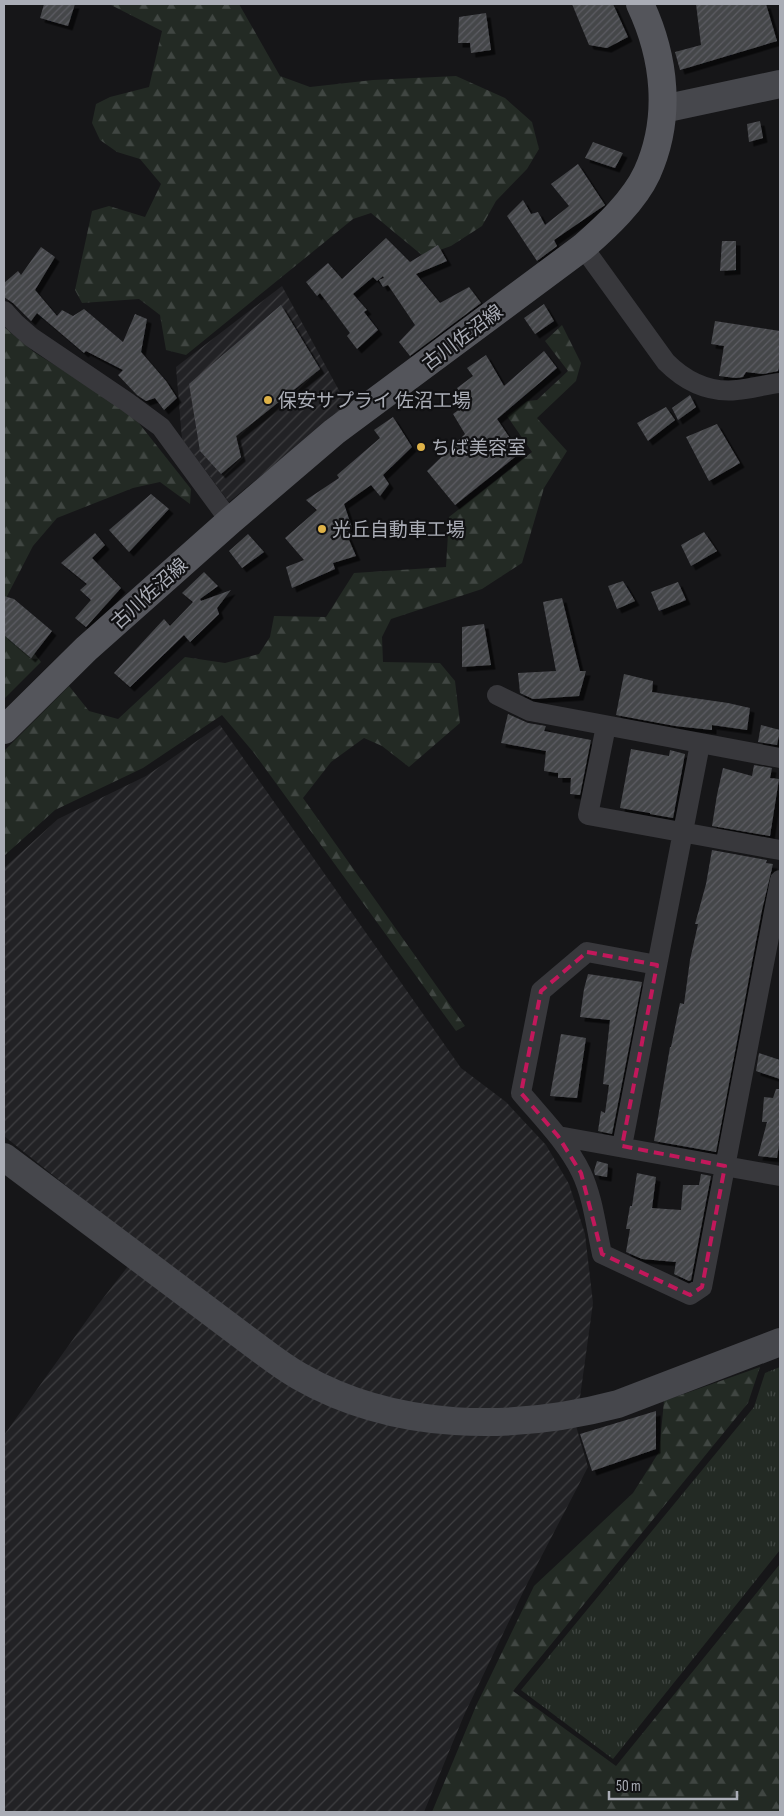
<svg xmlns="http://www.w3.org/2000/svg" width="784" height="1816" font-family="'Sofia Sans Condensed','Noto Sans JP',sans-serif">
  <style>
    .industrial { fill: url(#industrial-furrows) }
    .grass { fill: url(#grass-tufts) }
    .forest { fill: url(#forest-firs) }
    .building { fill: url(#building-hatch); filter: url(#shadow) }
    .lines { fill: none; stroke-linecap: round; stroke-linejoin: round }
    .street { stroke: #38383c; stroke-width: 20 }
    .secondary { stroke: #46474c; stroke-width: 28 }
    .primary { stroke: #54555b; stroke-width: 28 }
    .marked { fill: none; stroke: #c2185b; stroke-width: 4; stroke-dasharray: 10 6; stroke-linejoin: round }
    .poi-dot { fill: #deb248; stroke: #111113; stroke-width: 2 }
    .labels { text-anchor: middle; stroke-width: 4.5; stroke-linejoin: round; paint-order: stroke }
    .street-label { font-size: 19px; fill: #aaadb6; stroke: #111113 }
    .poi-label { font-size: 19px; fill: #aaadb6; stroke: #111113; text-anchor: start }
  </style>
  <defs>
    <pattern id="industrial-furrows" width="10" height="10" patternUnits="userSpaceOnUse" patternTransform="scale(1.25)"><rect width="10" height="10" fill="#222225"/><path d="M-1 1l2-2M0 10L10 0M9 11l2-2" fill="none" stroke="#3f3f42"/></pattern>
    <pattern id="grass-tufts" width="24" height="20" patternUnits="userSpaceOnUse" patternTransform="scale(1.25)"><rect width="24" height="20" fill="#232a24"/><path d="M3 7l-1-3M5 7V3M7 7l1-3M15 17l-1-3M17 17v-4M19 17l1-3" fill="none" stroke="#404642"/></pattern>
    <pattern id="forest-firs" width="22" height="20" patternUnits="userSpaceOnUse" patternTransform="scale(1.25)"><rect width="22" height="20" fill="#232a24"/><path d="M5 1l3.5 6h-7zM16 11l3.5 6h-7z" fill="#404642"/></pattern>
    <pattern id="building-hatch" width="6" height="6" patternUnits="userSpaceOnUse" patternTransform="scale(1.25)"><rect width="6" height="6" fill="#45464a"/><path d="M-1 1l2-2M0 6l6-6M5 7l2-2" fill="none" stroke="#5d5e62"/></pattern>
    <filter id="shadow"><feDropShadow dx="4.5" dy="4.5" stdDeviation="0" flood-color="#0009"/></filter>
  </defs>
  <rect width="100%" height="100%" fill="#161618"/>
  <path class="industrial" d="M 282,286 L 347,405 L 229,502 L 182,439 L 176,367 Z
    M 220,725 L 461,1068 L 506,1102 L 546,1145 L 569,1184 L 585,1234 L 593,1303 L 576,1426 L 588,1467 L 526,1586 L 465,1713 L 424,1812 L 4,1812 L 4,1435 L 97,1306 L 143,1247 L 4,1136 L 4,868 L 58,819 L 146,776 Z"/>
  <path class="grass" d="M 780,1367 L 780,1550 L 613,1759 L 521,1690 L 754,1407 L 765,1373 Z"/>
  <path class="forest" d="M 109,4 L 239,4 L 280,76 L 310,87 L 373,80 L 456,76 L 505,98 L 532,122 L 539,149 L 527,169 L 496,201 L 482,226 L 451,246 L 423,256 L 371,213 L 353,219 L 186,355 L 166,350 L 160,315 L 139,299 L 82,303 L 75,290 L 92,211 L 109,206 L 145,217 L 161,184 L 140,159 L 117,152 L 100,140 L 92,123 L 96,104 L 110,97 L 149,87 L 162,31 Z
    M 562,325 L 581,363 L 576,381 L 537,418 L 567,451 L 544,488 L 522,563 L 482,589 L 391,619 L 382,637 L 383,662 L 440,663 L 455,681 L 460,723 L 409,767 L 382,746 L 364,738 L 331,762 L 303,798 L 465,1026 L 456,1031 L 254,753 L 222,715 L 143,768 L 55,810 L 4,856 L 4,751 L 69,686 L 89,711 L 118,719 L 185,657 L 225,663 L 259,654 L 270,637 L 274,616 L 326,617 L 354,573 L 446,567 L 449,517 L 532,452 L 507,416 L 527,401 L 537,400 L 568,371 L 545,341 Z
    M 4,327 L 34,352 L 123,408 L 138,422 L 191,489 L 190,504 L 160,482 L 133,488 L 57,518 L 33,546 L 4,602 Z
    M 4,614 L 41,662 L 4,699 Z
    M 760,1367 L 748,1403 L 513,1691 L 616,1766 L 780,1564 L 780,1812 L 432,1812 L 476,1706 L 534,1586 L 633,1493 L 659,1452 L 664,1401 Z"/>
  <path class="building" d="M 44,4 L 75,4 L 68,26 L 40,18 Z
    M 572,4 L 613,4 L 628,37 L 607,48 L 589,45 Z
    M 696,4 L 766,4 L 777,41 L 680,70 L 675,52 L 701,45 Z
    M 486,13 L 491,50 L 471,53 L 470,43 L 458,43 L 459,17 Z
    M 760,121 L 763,138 L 749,142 L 747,124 Z
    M 593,142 L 623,153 L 615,168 L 585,158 Z
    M 578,164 L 605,205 L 554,240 L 557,246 L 537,261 L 507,216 L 523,200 L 531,214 L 538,212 L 545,225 L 569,206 L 551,184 Z
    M 386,238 L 410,262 L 438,245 L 447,261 L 416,274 L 440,303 L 469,287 L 481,303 L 410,356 L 399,342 L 415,325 L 388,285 L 383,287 L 379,280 L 384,278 L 383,276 L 377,281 L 373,277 L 353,294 L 367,310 L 364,312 L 378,330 L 357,349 L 347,336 L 350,333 L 320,293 L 317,296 L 306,282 L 328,263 L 342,279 Z
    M 722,241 L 736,241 L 736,270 L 720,271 Z
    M 41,247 L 55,257 L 35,290 L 57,316 L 62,310 L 73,316 L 84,309 L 123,342 L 135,314 L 147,319 L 141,352 L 166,381 L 177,398 L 164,410 L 155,398 L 146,401 L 137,395 L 118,375 L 123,370 L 86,351 L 84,353 L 37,313 L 31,321 L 13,303 L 4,297 L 4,283 L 18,271 L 21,275 Z
    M 544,304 L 554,321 L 535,334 L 524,318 Z
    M 281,305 L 320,369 L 236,436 L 241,457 L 221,474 L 200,451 L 189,384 Z
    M 715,321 L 780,331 L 780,363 L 778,371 L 763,374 L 746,372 L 743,377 L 736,378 L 719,376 L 724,346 L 711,344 Z
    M 544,351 L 557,368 L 497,419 L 520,453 L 455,505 L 427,471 L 465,434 L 453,414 L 465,405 L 457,388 L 473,376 L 467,368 L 486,355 L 504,386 Z
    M 690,395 L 696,407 L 678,420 L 672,408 Z
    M 666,407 L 675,420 L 648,441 L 637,423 Z
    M 393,417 L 412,447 L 383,475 L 389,484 L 380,496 L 371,485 L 344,504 L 352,528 L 346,533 L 356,556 L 333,563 L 335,569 L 292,588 L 286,567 L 304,560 L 285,538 L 317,510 L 306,500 L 339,478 L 337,475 L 380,438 L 374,430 Z
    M 717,424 L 740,463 L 709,481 L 686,437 Z
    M 151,494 L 169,509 L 129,552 L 109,530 Z
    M 704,532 L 717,551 L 691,566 L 681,545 Z
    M 95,533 L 105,545 L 92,558 L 121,588 L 86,627 L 75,618 L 91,600 L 80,590 L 87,584 L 61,563 Z
    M 248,534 L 264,552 L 242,568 L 229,551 Z
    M 204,572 L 218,586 L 200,599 L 201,601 L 231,590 L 217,608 L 219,614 L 190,642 L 184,635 L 130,687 L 114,673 L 164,619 L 170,626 L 193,602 L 182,593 Z
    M 623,581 L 635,601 L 617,609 L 608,586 Z
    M 678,582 L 686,600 L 659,611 L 651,592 Z
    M 4,596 L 14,599 L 52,631 L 31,658 L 4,635 Z
    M 562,598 L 580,671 L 586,671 L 579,696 L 533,699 L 520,693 L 518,673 L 556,671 L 543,602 Z
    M 484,624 L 491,665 L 462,667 L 462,627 Z
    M 624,674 L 653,681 L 652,692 L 728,703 L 750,708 L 747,730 L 712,725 L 712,730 L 675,726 L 616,715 Z
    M 508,714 L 528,723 L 546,726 L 544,731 L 591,740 L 580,795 L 570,794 L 571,778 L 558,778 L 558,773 L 544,771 L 546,751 L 501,743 Z
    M 761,725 L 780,730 L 777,745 L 758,742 Z
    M 631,749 L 669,756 L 670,750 L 685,754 L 673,818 L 650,814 L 650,813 L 620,808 Z
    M 754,765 L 772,768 L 770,778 L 779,779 L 770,836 L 712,826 L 717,795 L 723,768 L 752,776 Z
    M 712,850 L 767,860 L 766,863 L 773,864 L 762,910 L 716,1152 L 654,1141 L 670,1047 L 671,1047 L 680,1003 L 684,1004 L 690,960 L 698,924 L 695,924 L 706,884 Z
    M 588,974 L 642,982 L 612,1134 L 598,1131 L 601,1111 L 605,1113 L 609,1085 L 603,1084 L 610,1020 L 580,1017 L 584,989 Z
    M 561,1034 L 586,1038 L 577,1098 L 550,1096 Z
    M 759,1053 L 780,1060 L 780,1079 L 756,1071 Z
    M 776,1089 L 780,1089 L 780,1139 L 777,1158 L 758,1156 L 767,1122 L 762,1122 L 764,1097 L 773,1098 Z
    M 597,1161 L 608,1164 L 607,1177 L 595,1175 L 594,1171 Z
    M 637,1173 L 656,1177 L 652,1208 L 681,1210 L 683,1185 L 699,1185 L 701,1174 L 711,1176 L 691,1280 L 689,1281 L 674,1274 L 676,1262 L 642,1259 L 626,1252 L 630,1229 L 626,1229 L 630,1206 L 632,1206 Z
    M 656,1411 L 656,1449 L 592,1471 L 580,1434 Z"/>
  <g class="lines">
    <path class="street" d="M 583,247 L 666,362 C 685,381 709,393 737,390 C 752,389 766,384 780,383
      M 4,311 L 15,323 L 31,337 L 127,402 L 161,427 L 230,521
      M 497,695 L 530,711 L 780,758
      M 606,726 L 588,815 L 780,850
      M 657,965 L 587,952 L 541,991 L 521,1093 C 542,1118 567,1143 581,1172 C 593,1197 596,1227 602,1254 L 690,1295 L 702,1287 L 780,880
      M 558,1136 L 780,1176
      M 622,1146 L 700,744"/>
    <path class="secondary" d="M 663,109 L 780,84
      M 4,1157 L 261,1350 C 273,1359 285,1368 299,1376 C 395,1431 512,1432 618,1404 L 780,1342"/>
    <path class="primary" d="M 4,730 L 86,649 L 230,521 L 334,432 L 583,247 C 606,227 634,201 647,173 C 672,118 665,57 640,4"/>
  </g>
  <path class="marked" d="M 587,952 L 657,965 L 622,1146 L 725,1166 L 702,1287 L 690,1295 L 602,1254 L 581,1173 L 558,1136 L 521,1093 L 541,991 Z"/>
  <g class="poi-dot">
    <circle cx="268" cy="400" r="5"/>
    <circle cx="421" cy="447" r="5"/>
    <circle cx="322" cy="529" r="5"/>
  </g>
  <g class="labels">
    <g class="street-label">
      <text transform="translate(462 337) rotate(-37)" y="7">古川佐沼線</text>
      <text transform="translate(149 593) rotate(-42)" y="7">古川佐沼線</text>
    </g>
    <g class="poi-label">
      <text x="278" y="407">保安サプライ 佐沼工場</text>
      <text x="431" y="454">ちば美容室</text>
      <text x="332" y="536">光丘自動車工場</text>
    </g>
  </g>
  <rect width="784" height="1816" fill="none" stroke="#aaadb6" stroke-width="10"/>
  <path d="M609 1791v8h128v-8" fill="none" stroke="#aaadb6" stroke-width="2.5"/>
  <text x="616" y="1791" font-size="15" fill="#aaadb6" stroke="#111113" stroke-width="4" paint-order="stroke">50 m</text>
</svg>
